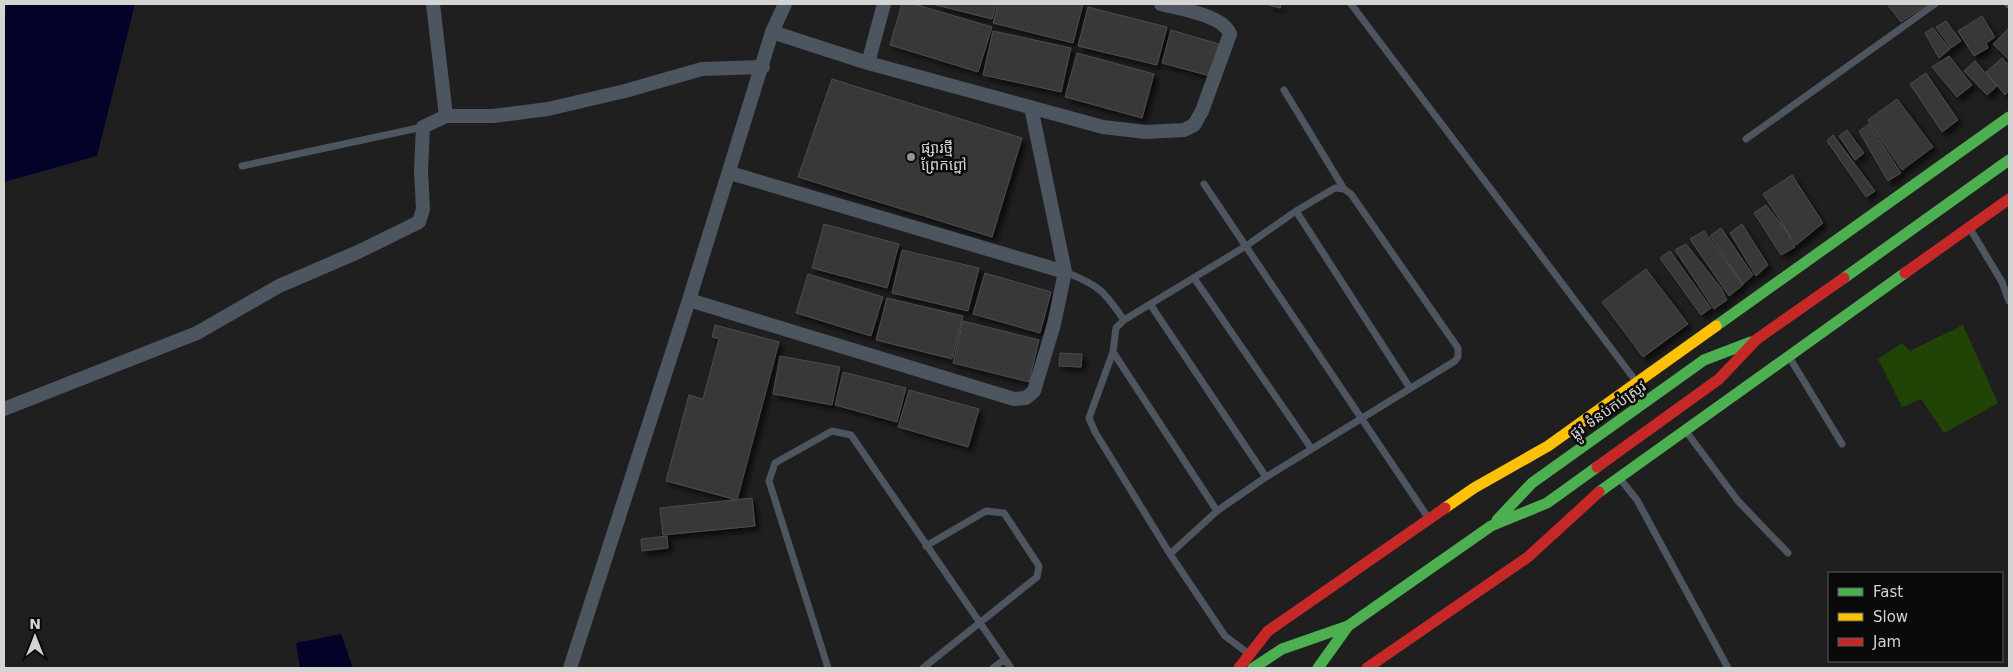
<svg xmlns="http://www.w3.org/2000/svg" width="2013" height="672" font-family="'DejaVu Sans','Noto Sans Khmer',sans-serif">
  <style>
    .green { fill: #224306 }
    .water { fill: #03032a }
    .building { fill: #393939; stroke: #4c4c4c; filter: url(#shadow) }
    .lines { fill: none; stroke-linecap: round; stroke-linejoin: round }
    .lane { stroke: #4d5560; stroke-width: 7 }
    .street { stroke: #4d5560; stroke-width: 14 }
    .fast { stroke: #4caf50; stroke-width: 11 }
    .slow { stroke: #ffc107; stroke-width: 11 }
    .jam { stroke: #c62828; stroke-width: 11 }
    .poi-dot { fill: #959594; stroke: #090a09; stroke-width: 2 }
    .labels { text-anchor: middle; stroke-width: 5; stroke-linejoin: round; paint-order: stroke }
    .poi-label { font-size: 15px; fill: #d4d5d3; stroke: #090a09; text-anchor: start }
    .street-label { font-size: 15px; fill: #d4d5d3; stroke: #090a09 }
  </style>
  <defs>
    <filter id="shadow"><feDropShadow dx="4.5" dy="4.5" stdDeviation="2.5" flood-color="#0009"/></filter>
  </defs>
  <rect width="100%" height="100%" fill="#1f1f1f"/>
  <path class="green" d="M 1963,325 L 1998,403 L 1944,433 L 1921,399 L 1902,407 L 1878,359 L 1902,343 L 1910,351 Z"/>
  <path class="water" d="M 6,4 L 135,4 L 97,156 L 4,182 L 4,30 Z
    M 341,634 L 353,668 L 300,668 L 296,643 Z"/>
  <path class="building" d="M 902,4 L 914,4 L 992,27 L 978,72 L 890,45 Z
    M 932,4 L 996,4 L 992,19 Z
    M 998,4 L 1083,4 L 1073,43 L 993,23 Z
    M 1265,4 L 1281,4 L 1280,8 Z
    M 1887,4 L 1928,4 L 1901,22 Z
    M 1088,7 L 1167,27 L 1157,65 L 1078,46 Z
    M 1982,16 L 1995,37 L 1986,43 L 1988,48 L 1974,56 L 1958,31 Z
    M 1946,21 L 1961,41 L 1951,48 L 1936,27 Z
    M 1933,28 L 1950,49 L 1939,58 L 1925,33 Z
    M 2008,29 L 2009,31 L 2009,60 L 1993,44 Z
    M 1171,30 L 1219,44 L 1210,76 L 1162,63 Z
    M 993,31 L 1071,48 L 1061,92 L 983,75 Z
    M 1077,53 L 1154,74 L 1142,118 L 1065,97 Z
    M 1949,56 L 1972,85 L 1957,97 L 1932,67 Z
    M 2002,58 L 2009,65 L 2009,91 L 2005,95 L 1986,72 Z
    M 1975,61 L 1997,86 L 1987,95 L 1964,71 Z
    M 1926,73 L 1958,120 L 1942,132 L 1910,84 Z
    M 832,79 L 1022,138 L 992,237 L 798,177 Z
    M 1897,99 L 1933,147 L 1902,170 L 1868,120 Z
    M 1869,124 L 1901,173 L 1888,181 L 1859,131 Z
    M 1847,130 L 1864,153 L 1855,160 L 1839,136 Z
    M 1833,135 L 1875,191 L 1866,197 L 1827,141 Z
    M 1792,175 L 1823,223 L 1796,245 L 1763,194 Z
    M 1766,205 L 1788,233 L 1795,247 L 1781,255 L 1754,213 Z
    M 824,224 L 899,244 L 887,288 L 812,268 Z
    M 1742,224 L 1768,265 L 1756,276 L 1730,233 Z
    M 1721,228 L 1753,275 L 1743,284 L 1710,236 Z
    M 1704,231 L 1743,285 L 1729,296 L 1690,239 Z
    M 1686,244 L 1721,288 L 1727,300 L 1714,309 L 1675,250 Z
    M 902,250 L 979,268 L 968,311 L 892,293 Z
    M 1670,251 L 1711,308 L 1701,315 L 1660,258 Z
    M 1646,269 L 1688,324 L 1643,357 L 1602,302 Z
    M 985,273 L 1051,292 L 1040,333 L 973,314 Z
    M 808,274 L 883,297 L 871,336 L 796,313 Z
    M 887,298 L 963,316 L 952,359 L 876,340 Z
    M 963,321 L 1039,340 L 1029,382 L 953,363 Z
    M 715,325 L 779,342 L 737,500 L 666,481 L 689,395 L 703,399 L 719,339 L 712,337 Z
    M 1060,353 L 1082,354 L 1081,367 L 1059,366 Z
    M 780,356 L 840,367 L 832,405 L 773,394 Z
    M 843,372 L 906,388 L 897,422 L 835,405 Z
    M 909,390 L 979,409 L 968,447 L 898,427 Z
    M 752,498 L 755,526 L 663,535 L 660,508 Z
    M 667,536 L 668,548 L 642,551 L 641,539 Z"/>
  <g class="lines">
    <path class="lane" d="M 1351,4 L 1635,380
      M 2008,4 L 2009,5
      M 1284,90 L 1344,189
      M 1746,139 L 1935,4
      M 242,166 L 423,127
      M 1204,184 L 1427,516
      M 1296,211 L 1410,388
      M 1972,232 L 2002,282 L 2009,301
      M 1065,272 C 1099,285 1104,291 1124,320
      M 1194,278 L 1311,448
      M 1150,304 L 1266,477
      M 1113,352 L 1089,418 L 1095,432 L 1170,554 L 1225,636 L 1245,651
      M 1791,360 L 1842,444
      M 1688,434 L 1738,501 L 1788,553
      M 1621,480 L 1637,500 L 1728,668
      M 1170,554 L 1217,511 L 1266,477 L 1455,361 L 1458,357 L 1458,348 L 1351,194 L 1344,189 L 1335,188 L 1296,211 L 1246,246 L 1124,320 L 1116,328 L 1113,352 L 1217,511
      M 828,668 L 769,481 L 775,463 L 832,431 L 851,435 L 1011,668
      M 923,668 L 1037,577 L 1039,566 L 1004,513 L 986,511 L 926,546
      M 993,668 L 1005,659"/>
    <path class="street" d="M 433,4 L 446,116
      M 772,32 L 868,63 L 1103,127 L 1146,132 L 1184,130 L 1194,125 L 1202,111 L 1230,34 C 1223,15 1180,9 1161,4
      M 868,63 L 884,4
      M 730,173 L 1065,272
      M 689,300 L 1014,399 L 1026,398 L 1034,391 L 1054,324 L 1065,272 L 1031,107
      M 4,409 L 197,333 L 279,286 L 358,252 L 419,222 L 423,209 L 421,170 L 423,127 L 446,116 L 493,116 L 548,109 L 625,91 L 702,69 L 763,67
      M 570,668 L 689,300 L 772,32 L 785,4"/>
    <path class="fast" d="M 1844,278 L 2009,160
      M 1716,326 L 2009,117
      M 1599,492 L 1905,273
      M 1497,520 L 1532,483 L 1704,360 L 1751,342
      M 1253,668 L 1282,649 L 1348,626 L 1491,526 L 1547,503 L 1597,467
      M 1318,668 L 1348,626"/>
    <path class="slow" d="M 1445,508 L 1474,488 L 1548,446 L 1716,326"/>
    <path class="jam" d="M 1905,273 L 2009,199
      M 1597,467 L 1719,379 L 1757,339 L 1844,278
      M 1239,668 L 1268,631 L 1445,508
      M 1367,668 L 1528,557 L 1599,492"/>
  </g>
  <circle class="poi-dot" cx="911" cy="157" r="5"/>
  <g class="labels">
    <g class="poi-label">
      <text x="921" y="153">ផ្សារថ្មី<tspan x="921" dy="17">ព្រែកព្នៅ</tspan></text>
    </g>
    <g class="street-label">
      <text transform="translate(1608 410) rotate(-35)" y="5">ផ្លូវ ទំនប់កប់ស្រូវ</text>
    </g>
  </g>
  <rect width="2013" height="672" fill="none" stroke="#d4d5d3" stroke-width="10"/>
  <rect x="1828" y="572" width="175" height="90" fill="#090a09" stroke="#5a5b5a"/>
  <rect x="1838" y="588" width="25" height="8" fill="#4caf50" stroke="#5a5b5a"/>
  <text x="1873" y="597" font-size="15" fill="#d4d5d3">Fast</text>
  <rect x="1838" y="613" width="25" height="8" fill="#ffc107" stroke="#5a5b5a"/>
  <text x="1873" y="622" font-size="15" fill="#d4d5d3">Slow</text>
  <rect x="1838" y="638" width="25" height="8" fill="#c62828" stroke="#5a5b5a"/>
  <text x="1873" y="647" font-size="15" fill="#d4d5d3">Jam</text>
  <g transform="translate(35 637)" stroke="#090a09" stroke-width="4" paint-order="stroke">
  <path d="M0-4L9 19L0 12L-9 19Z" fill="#d4d5d3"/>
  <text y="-8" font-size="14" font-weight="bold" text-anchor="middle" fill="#d4d5d3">N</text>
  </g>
</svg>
